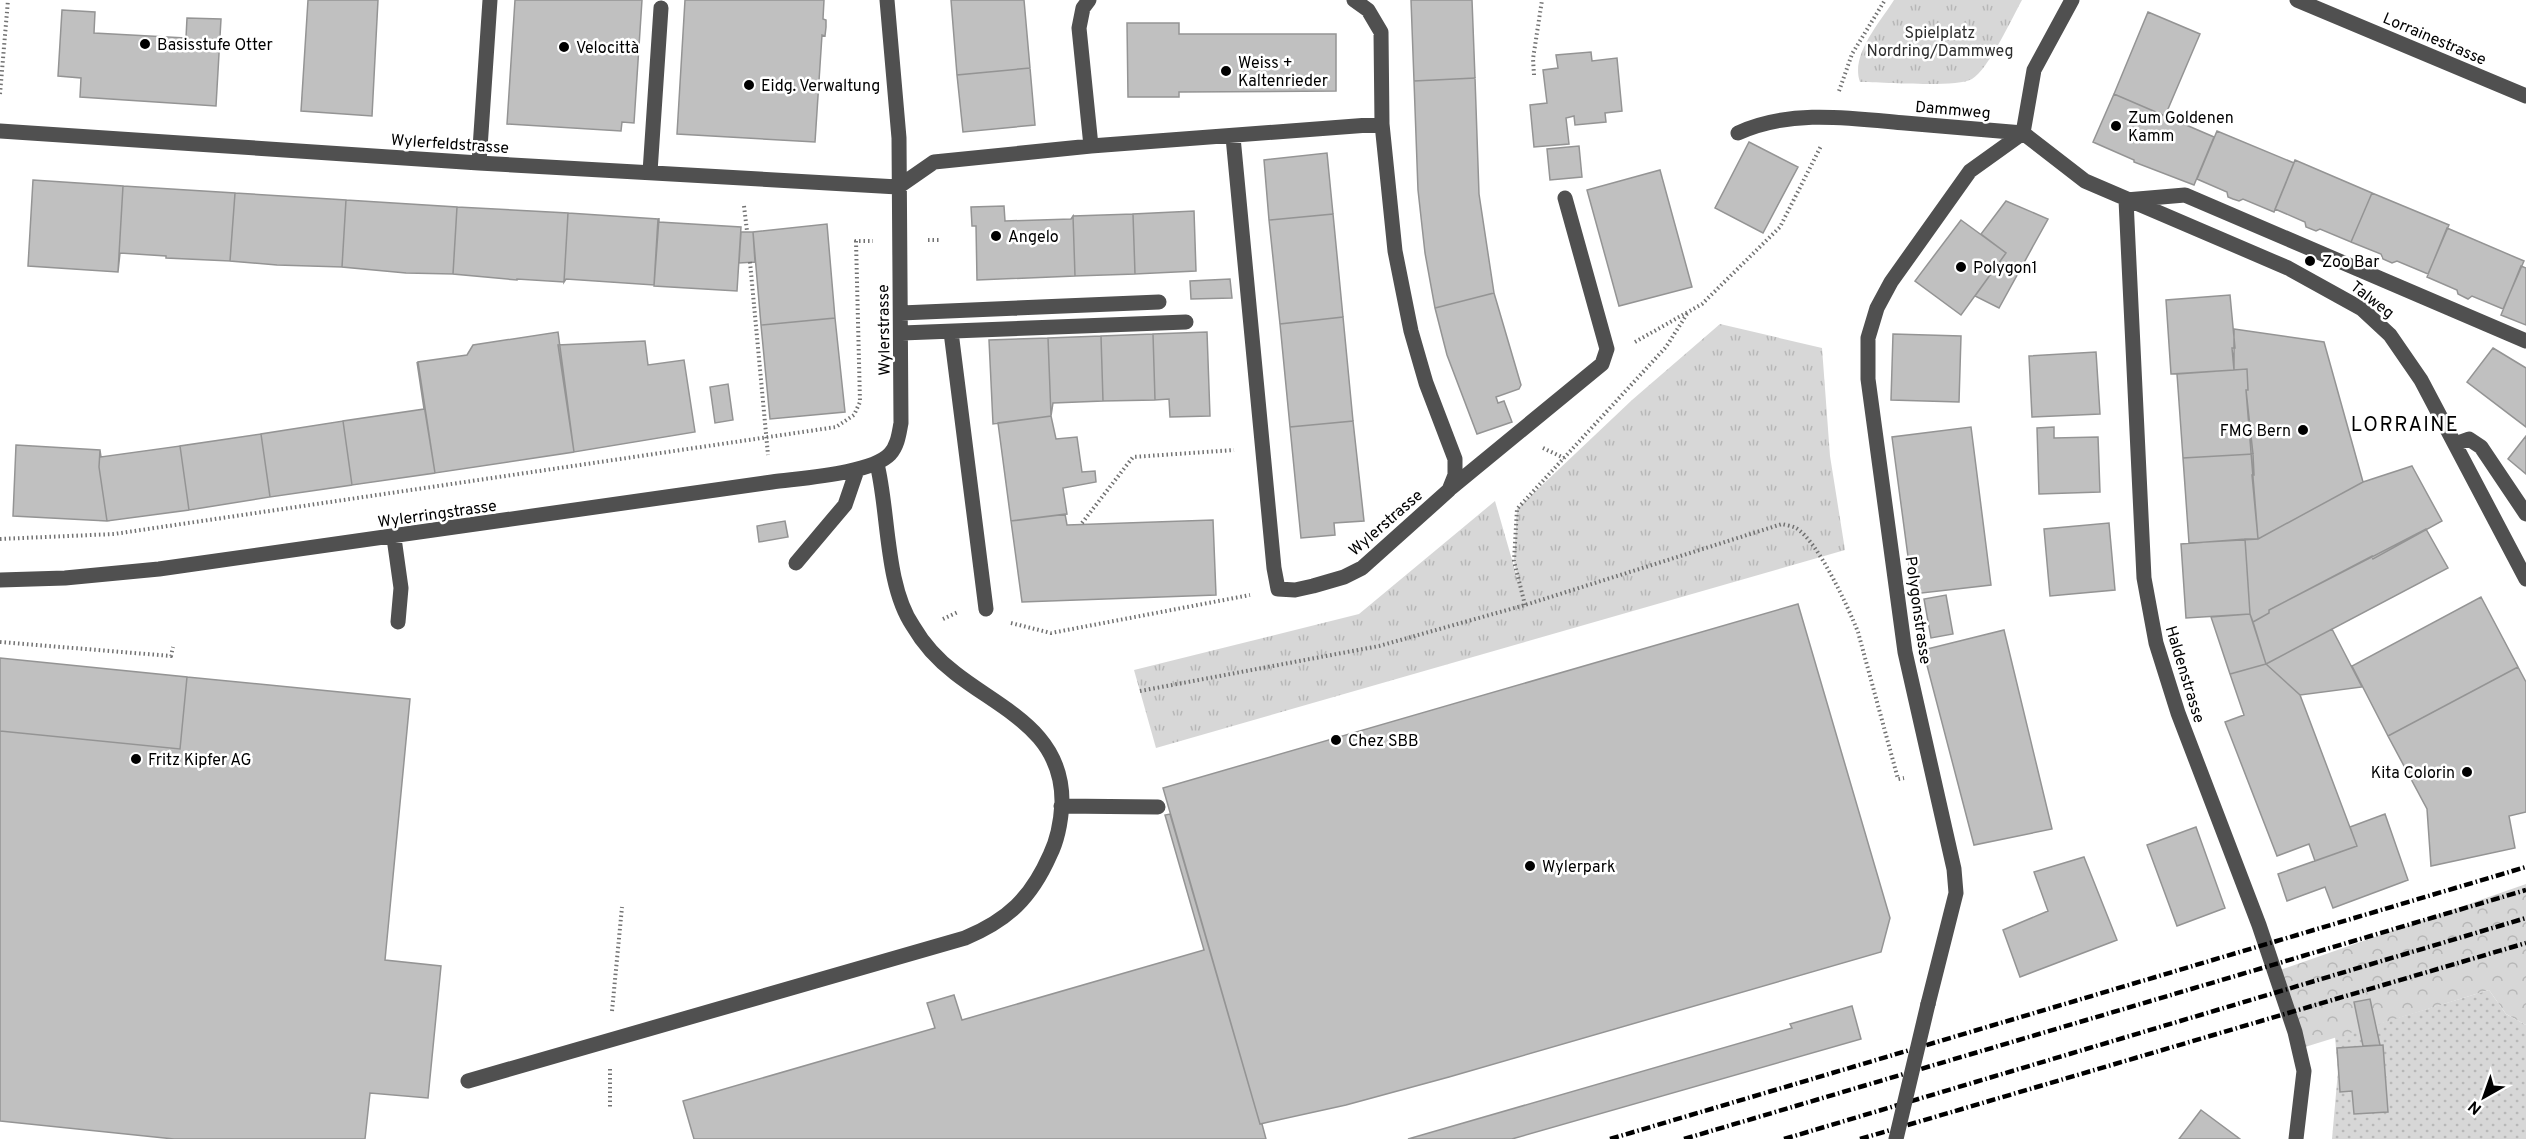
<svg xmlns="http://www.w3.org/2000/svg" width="2526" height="1139" font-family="Overpass,sans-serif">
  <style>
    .grass { fill: url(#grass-dots) }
    .forest { fill: url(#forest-crowns) }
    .park { fill: url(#park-tufts) }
    .building { fill: #c0c0c0; stroke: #949494; stroke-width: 1.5 }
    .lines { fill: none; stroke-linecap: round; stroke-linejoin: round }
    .path { stroke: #727272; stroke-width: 4; stroke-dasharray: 1.5 3; stroke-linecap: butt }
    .minor { stroke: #505050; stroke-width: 15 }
    .rail { stroke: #000; stroke-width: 4.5; stroke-dasharray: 9 3 1.5 3; stroke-linecap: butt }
    .minor-bridge { stroke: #505050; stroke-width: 15 }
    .poi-dot { fill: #000; stroke: #fff; stroke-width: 2 }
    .labels { text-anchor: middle; stroke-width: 5; stroke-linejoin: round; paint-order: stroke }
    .park-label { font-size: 16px; fill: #2e2e2e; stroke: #fff }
    .street-label { font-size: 16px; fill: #000; stroke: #fff }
    .poi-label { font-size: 16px; fill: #000; stroke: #fff; text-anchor: start }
    .quarter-label { font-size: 20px; letter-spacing: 1.5px; fill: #000; stroke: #fff }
  </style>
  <defs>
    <pattern id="grass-dots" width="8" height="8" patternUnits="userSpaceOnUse" patternTransform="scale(1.5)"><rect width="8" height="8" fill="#d7d7d7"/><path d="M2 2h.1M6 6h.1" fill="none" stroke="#b7b7b7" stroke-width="1.8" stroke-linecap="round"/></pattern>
    <pattern id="forest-crowns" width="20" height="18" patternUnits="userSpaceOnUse" patternTransform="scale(1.5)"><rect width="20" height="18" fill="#d7d7d7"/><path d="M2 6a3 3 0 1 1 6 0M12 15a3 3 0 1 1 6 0" fill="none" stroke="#b7b7b7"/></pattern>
    <pattern id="park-tufts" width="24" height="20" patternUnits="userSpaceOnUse" patternTransform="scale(1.5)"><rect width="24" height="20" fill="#d7d7d7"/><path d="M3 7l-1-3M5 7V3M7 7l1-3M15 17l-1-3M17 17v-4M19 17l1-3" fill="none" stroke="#b7b7b7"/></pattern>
  </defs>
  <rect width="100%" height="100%" fill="#fff"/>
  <path class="grass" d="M 2489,990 L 2506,1014 L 2526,1025 L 2526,1139 L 2332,1139 L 2338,1071 L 2335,1037 Z"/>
  <path class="forest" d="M 2526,884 L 2526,1025 L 2506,1014 L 2489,990 L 2305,1047 L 2280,970 Z"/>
  <path class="park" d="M 1894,0 L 2022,0 C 2012,18 1988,70 1972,79 C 1957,88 1881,82 1860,82 C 1850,55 1881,21 1894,0 Z
    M 1720,324 L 1822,348 L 1830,456 L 1845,550 L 1156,748 L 1134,670 L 1359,614 L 1495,501 L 1519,584 L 1514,561 L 1517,509 L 1632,400 Z"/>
  <path class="building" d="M 308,0 L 378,0 L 372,116 L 301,111 Z
    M 515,0 L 642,0 L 634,123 L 622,122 L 621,131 L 507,124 Z
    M 685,0 L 824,0 L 823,19 L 826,20 L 826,27 L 825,36 L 822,35 L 815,142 L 677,134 Z
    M 951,0 L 1024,0 L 1030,68 L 957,75 Z
    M 1411,0 L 1472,0 L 1475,78 L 1414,81 Z
    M 62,10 L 95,12 L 94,33 L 186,38 L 187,18 L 221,19 L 216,106 L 80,97 L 81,78 L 58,76 Z
    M 2148,12 L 2200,34 L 2165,116 L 2114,94 Z
    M 1127,23 L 1179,23 L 1179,34 L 1336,34 L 1336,91 L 1179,92 L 1179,97 L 1128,97 Z
    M 1591,52 L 1592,61 L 1617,58 L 1622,111 L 1605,113 L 1606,122 L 1575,125 L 1574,116 L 1566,118 L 1569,144 L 1534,147 L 1530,105 L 1547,103 L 1543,70 L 1558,68 L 1556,55 Z
    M 1030,68 L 1035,125 L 963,132 L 957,75 Z
    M 1475,78 L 1479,194 L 1494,293 L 1435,308 L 1425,253 L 1418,190 L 1414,81 Z
    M 2114,94 L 2214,137 L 2194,185 L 2134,162 L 2134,160 L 2093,142 Z
    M 2217,131 L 2294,163 L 2274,212 L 2243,199 L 2239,201 L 2233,199 L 2228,197 L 2227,192 L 2197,179 Z
    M 1749,142 L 1798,167 L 1763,233 L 1715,208 Z
    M 1579,146 L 1582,177 L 1550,180 L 1547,149 Z
    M 1327,153 L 1333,214 L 1269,220 L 1264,160 Z
    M 2295,160 L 2372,193 L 2351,242 L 2320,229 L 2316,231 L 2306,227 L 2305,222 L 2275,209 Z
    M 1660,170 L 1692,287 L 1619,306 L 1587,190 Z
    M 33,180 L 123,186 L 118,272 L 28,266 Z
    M 123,186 L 235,193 L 230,261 L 166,258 L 166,256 L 120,253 L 118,272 Z
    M 235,193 L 346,200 L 342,267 L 277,265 L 230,261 Z
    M 2372,193 L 2449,225 L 2428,274 L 2397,261 L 2392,263 L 2383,259 L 2381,254 L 2351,242 Z
    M 346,200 L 457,207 L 453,274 L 406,273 L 342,267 Z
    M 2006,201 L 2048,219 L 1999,308 L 1975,296 L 2006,253 L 1981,234 Z
    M 1004,206 L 1005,221 L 1071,219 L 1073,216 L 1075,276 L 977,280 L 976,226 L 972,226 L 971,207 Z
    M 457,207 L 568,213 L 564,282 L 517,279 L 517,280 L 453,274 Z
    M 1194,211 L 1196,271 L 1135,274 L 1133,214 Z
    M 568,213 L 658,219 L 654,285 L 566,279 L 564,282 Z
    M 1133,214 L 1135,274 L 1075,276 L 1073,216 Z
    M 1333,214 L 1343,317 L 1280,324 L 1269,220 Z
    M 659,218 L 659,222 L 741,227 L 737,291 L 654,286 Z
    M 1961,220 L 2006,253 L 1961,315 L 1915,281 Z
    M 827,224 L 835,318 L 761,325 L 753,232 Z
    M 2447,228 L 2524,261 L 2503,309 L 2472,296 L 2468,299 L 2458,294 L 2457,290 L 2427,277 Z
    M 741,232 L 753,232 L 755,262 L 739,263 Z
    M 2521,266 L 2526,268 L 2526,325 L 2501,315 Z
    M 1230,279 L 1232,298 L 1191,299 L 1190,281 Z
    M 1494,293 L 1521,385 L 1519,389 L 1496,397 L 1498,403 L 1504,401 L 1512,422 L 1477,434 L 1447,355 L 1435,308 Z
    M 2230,295 L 2235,348 L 2232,348 L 2234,370 L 2171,374 L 2166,300 Z
    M 1343,317 L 1353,421 L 1290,427 L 1280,324 Z
    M 835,318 L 845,412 L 770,419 L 761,325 Z
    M 2234,329 L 2324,342 L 2363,482 L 2258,539 L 2246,390 L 2248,390 L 2247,369 L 2234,370 Z
    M 558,332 L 574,452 L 435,473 L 418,362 L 467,355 L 473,345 Z
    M 1207,332 L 1210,416 L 1170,417 L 1169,399 L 1155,400 L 1153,334 Z
    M 1153,334 L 1155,400 L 1103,401 L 1101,336 Z
    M 1893,334 L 1961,336 L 1959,402 L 1891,400 Z
    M 1101,336 L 1103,401 L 1053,403 L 1051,416 L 1048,338 Z
    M 1048,338 L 1051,416 L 993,424 L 989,340 Z
    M 645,341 L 648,365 L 684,360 L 695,432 L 574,452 L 558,345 Z
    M 2493,348 L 2526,368 L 2526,427 L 2467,382 Z
    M 2096,352 L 2100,414 L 2032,417 L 2029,356 Z
    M 417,362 L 435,473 L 352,485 L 343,421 L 424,409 Z
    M 2247,369 L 2248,390 L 2246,390 L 2253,454 L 2183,458 L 2177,374 Z
    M 728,384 L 733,420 L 715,423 L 710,387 Z
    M 1051,416 L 1056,439 L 1077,437 L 1082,472 L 1095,471 L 1096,482 L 1063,488 L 1067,514 L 1011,521 L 998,423 Z
    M 343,421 L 352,485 L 270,497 L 261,434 Z
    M 1353,421 L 1364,521 L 1334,523 L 1335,535 L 1301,538 L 1290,427 Z
    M 1971,427 L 1991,585 L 1913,594 L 1892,437 Z
    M 2054,427 L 2054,438 L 2098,437 L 2100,492 L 2039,494 L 2037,428 Z
    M 261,434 L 270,497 L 189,510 L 180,446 Z
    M 2526,436 L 2526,474 L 2508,459 Z
    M 16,445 L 100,450 L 99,467 L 107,521 L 13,516 Z
    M 180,446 L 189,510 L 107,521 L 99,467 L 100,450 L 101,457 Z
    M 2253,454 L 2254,475 L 2252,475 L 2258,539 L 2189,543 L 2183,458 Z
    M 2412,466 L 2442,521 L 2373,559 L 2372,556 L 2269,610 L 2269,613 L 2253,622 L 2250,614 L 2245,539 L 2258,539 L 2363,482 Z
    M 1065,514 L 1067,525 L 1213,520 L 1216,595 L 1022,602 L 1011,521 Z
    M 785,521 L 788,537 L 759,542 L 757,526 Z
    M 2109,523 L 2115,590 L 2050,596 L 2044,529 Z
    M 2426,529 L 2448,568 L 2266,664 L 2253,622 L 2269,613 L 2269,610 Z
    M 2245,539 L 2250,614 L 2186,618 L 2181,544 Z
    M 1946,595 L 1953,634 L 1931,638 L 1924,599 Z
    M 2481,597 L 2518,667 L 2388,736 L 2352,666 Z
    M 1798,604 L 1890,918 L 1881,952 L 1449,1077 L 1346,1105 L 1260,1124 L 1163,788 Z
    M 2250,614 L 2266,664 L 2230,674 L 2211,617 Z
    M 2332,629 L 2362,687 L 2300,695 L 2266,664 Z
    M 2004,630 L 2052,829 L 1974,845 L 1923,650 Z
    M 0,658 L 187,677 L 180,749 L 0,731 Z
    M 2266,664 L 2300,695 L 2357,846 L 2315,861 L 2309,844 L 2277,856 L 2225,722 L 2244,715 L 2230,674 Z
    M 2518,667 L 2526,682 L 2526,812 L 2509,816 L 2515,848 L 2431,866 L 2427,809 L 2388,736 Z
    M 187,677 L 410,699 L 385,960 L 441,966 L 428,1098 L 370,1093 L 365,1139 L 174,1139 L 0,1121 L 0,731 L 180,749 Z
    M 1170,814 L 1260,1124 L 1262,1124 L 1266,1139 L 694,1139 L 683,1101 L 935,1028 L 927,1003 L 954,995 L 962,1020 L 1204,950 L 1165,815 Z
    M 2385,814 L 2408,880 L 2333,908 L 2325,887 L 2287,901 L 2278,874 L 2357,846 L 2350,827 Z
    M 2196,827 L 2225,908 L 2177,926 L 2147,845 Z
    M 2084,857 L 2117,940 L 2020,977 L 2003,930 L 2048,911 L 2034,872 Z
    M 2370,999 L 2380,1045 L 2363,1046 L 2354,1002 Z
    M 1852,1006 L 1861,1039 L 1512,1139 L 1408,1139 L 1792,1028 L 1790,1024 Z
    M 2383,1045 L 2388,1112 L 2354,1114 L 2352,1091 L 2340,1092 L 2337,1048 Z
    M 2201,1110 L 2240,1139 L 2179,1139 Z"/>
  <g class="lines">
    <path class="path" d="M 1534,75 L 1533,59 L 1542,0
      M 1839,91 L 1852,54 L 1885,0
      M 0,94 L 8,0
      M 744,206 L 747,231
      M 928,240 L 939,240
      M 750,262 L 768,455
      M 1635,342 L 1702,304 L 1780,227 L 1821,146
      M 1543,448 L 1564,458
      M 1082,523 L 1133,457 L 1234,450
      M 0,539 L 114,534 L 836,427 L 854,415 L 860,402 L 856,241 L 873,241
      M 1525,605 L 1514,561 L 1517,509 L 1666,347 L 1687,314
      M 943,619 L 958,612
      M 1011,623 L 1051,633 L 1250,595
      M 0,642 L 171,656 L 173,647
      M 1140,691 L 1379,646 L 1525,605 L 1782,524 C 1786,525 1792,526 1796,528 C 1818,541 1848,607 1858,632 L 1898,779 L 1904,778
      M 612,1011 L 622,907
      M 610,1069 L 610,1108"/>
    <path class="minor" d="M 1089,0 L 1083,8 L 1079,28 L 1091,146
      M 2297,0 L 2526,96
      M 0,131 L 479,163 L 898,187 L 934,162 L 1091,146 L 1382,124
      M 1738,133 C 1790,109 1850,118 1905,123 C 1944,126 1984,130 2023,133
      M 2023,133 L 2085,181 L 2288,268 L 2362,309 L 2390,335 L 2421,380 L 2526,579
      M 2023,133 L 2034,70 L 2072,0
      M 1233,137 L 1274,568 L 1278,589 L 1295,590 L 1313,586 L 1344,577 L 1362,568 L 1449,490 L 1455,475 L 1455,459 L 1426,383 L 1411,331 L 1395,251 L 1382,124 L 1381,32 L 1368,10 L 1354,0
      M 479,163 L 490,0
      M 650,172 L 661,8
      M 901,313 L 1159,302
      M 951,332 L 986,609
      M 902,333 L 1186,322
      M 2455,444 L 2469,439 L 2481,447 L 2526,514
      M 1451,488 L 1602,364 L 1607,349 L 1565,198
      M 394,538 L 401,588 L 398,622
      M 796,563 L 845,505 L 857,470
      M 0,580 L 65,578 L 159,569 L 772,482 C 800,478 871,474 890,454 C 898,445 899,433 901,423 L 899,138 L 887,0
      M 1061,806 L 1158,807
      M 1928,1004 L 1956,893 L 1954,869 L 1905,652 L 1868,379 L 1868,338 L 1877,308 L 1891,282 L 1970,171 L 2023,133
      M 468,1081 L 965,938 C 1008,920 1031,898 1050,855 C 1058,839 1061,820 1062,803 C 1063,731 1002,710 955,673 C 938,660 924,645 913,626 C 885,585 889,512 877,464
      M 2296,1139 L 2304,1071 L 2295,1032 L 2259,925 L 2178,713 L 2156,643 L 2144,578 L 2126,200 L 2185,195 L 2526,341"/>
    <path class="rail" d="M 1610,1139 L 2526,867
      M 1684,1139 L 2526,890
      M 1784,1139 L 2526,918
      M 1860,1139 L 2526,943"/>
    <path class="minor-bridge" d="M 1896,1139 L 1928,1004"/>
  </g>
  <g class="poi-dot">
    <circle cx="145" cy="44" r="6"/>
    <circle cx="564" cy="47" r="6"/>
    <circle cx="1226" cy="71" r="6"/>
    <circle cx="749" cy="85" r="6"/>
    <circle cx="2116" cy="126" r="6"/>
    <circle cx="996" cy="236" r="6"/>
    <circle cx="2310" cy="261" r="6"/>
    <circle cx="1961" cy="267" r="6"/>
    <circle cx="2303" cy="430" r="6"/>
    <circle cx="1336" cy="740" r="6"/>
    <circle cx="136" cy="759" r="6"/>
    <circle cx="2467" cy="772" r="6"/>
    <circle cx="1530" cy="866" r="6"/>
  </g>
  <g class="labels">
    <g class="park-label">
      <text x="1940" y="38">Spielplatz<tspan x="1940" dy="18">Nordring/Dammweg</tspan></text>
    </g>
    <g class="street-label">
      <text transform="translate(2435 38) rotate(23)" y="6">Lorrainestrasse</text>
      <text transform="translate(1953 109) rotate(5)" y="6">Dammweg</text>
      <text transform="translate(450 143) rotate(4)" y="6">Wylerfeldstrasse</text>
      <text transform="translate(2373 299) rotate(38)" y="6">Talweg</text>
      <text transform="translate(883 330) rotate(-91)" y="6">Wylerstrasse</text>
      <text transform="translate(437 513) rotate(-8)" y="6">Wylerringstrasse</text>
      <text transform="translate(1385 522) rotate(-41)" y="6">Wylerstrasse</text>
      <text transform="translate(1919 610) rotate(82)" y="6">Polygonstrasse</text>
      <text transform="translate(2186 674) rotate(73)" y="6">Haldenstrasse</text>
    </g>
    <g class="poi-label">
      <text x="157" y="50">Basisstufe Otter</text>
      <text x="576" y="53">Velocittà</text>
      <text x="1238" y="68">Weiss +<tspan x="1238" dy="18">Kaltenrieder</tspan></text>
      <text x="761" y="91">Eidg. Verwaltung</text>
      <text x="2128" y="123">Zum Goldenen<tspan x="2128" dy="18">Kamm</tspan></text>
      <text x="1008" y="242">Angelo</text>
      <text x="2322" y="267">Zoo Bar</text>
      <text x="1973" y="273">Polygon1</text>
      <text x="2291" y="436" text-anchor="end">FMG Bern</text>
      <text x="1348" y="746">Chez SBB</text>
      <text x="148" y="765">Fritz Kipfer AG</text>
      <text x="2455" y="778" text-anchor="end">Kita Colorin</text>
      <text x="1542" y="872">Wylerpark</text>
    </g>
    <g class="quarter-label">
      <text x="2405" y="431">LORRAINE</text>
    </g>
  </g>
  <g transform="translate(2484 1097) rotate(220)" stroke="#ffffff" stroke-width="4.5" paint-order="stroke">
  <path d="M0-4.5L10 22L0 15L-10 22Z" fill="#000000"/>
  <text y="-9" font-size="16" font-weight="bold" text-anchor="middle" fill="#000000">N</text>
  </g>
</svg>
